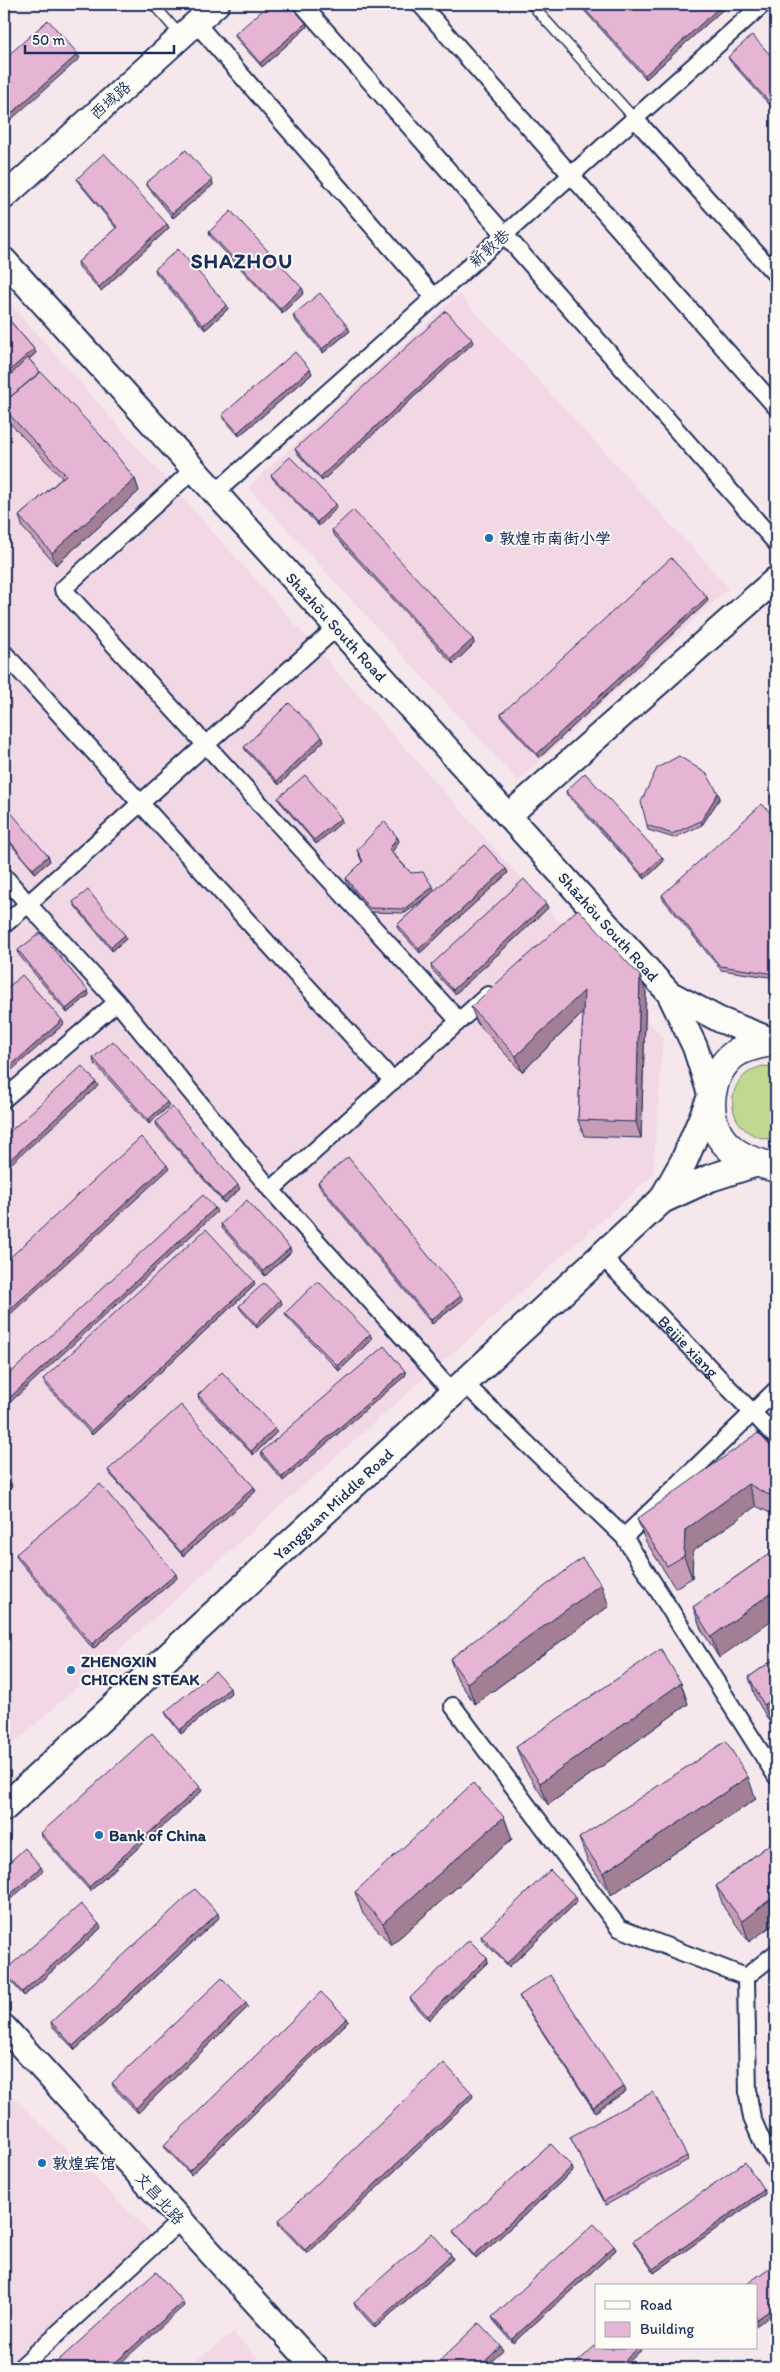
<svg xmlns="http://www.w3.org/2000/svg" width="780" height="2372" font-family="Itim,'LXGW WenKai TC',sans-serif">
  <style>
    .built { fill: #f2d8e5 }
    .green { fill: #c0d990; stroke: #6e8477 }
    .lines { fill: none; stroke-linecap: round; stroke-linejoin: round }
    .lane-casing { stroke: #1b2f5e; stroke-width: 12 }
    .street-casing { stroke: #1b2f5e; stroke-width: 20 }
    .secondary-casing { stroke: #1b2f5e; stroke-width: 28 }
    .primary-casing { stroke: #1b2f5e; stroke-width: 30 }
    .highway-casing { stroke: #1b2f5e; stroke-width: 31 }
    .lane { stroke: #fdfcf7; stroke-width: 9 }
    .street { stroke: #fdfcf7; stroke-width: 16 }
    .secondary { stroke: #fdfcf7; stroke-width: 24 }
    .primary { stroke: #fdfcf7; stroke-width: 26 }
    .highway { stroke: #fdfcf7; stroke-width: 28 }
    .wall { fill: #c79cb6; stroke: #1b2f5e }
    .shaded-wall { fill: #a27f94; stroke: #1b2f5e }
    .building { fill: #e7b5d4; stroke: #1b2f5e }
    .poi-dot { fill: #1f6fb2; stroke: #fdfcf7; stroke-width: 2 }
    .labels { text-anchor: middle; stroke-width: 4; stroke-linejoin: round; paint-order: stroke }
    .street-label { font-size: 16px; fill: #1b2f5e; stroke: #fdfcf7 }
    .poi-label { font-size: 16px; font-weight: bold; fill: #1b2f5e; stroke: #fdfcf7; text-anchor: start }
    .district-label { font-size: 21px; font-weight: bold; letter-spacing: 1px; fill: #1b2f5e; stroke: #fdfcf7 }
  </style>
  <rect width="100%" height="100%" fill="#f6e7ec"/>
  <filter id="ink" filterUnits="userSpaceOnUse"><feTurbulence type="fractalNoise" baseFrequency=".02" numOctaves="2"/><feDisplacementMap in="SourceGraphic" scale="10" xChannelSelector="R" yChannelSelector="G"/><feConvolveMatrix kernelMatrix="1 2 1 2 8 2 1 2 1" color-interpolation-filters="sRGB"/></filter>
  <g filter="url(#ink)">
    <path class="built" d="M 459,294 L 729,588 L 518,781 L 248,487 Z
      M 4,297 L 663,1038 L 653,1175 L 4,1752 Z
      M 4,2088 L 155,2237 L 37,2368 L 4,2368 Z
      M 233,2333 L 268,2368 L 186,2368 Z"/>
    <path class="green" d="M 763,1066 L 776,1067 L 776,1139 C 726,1142 716,1078 763,1066 Z"/>
    <g class="lines">
      <g class="lane-casing">
        <path id="lane" d="M 153,4 L 181,36
          M 531,4 L 635,119"/>
      </g>
      <g class="street-casing">
        <g id="street">
          <path d="M 302,4 L 776,543"/>
          <path d="M 420,4 L 776,407"/>
          <path d="M 196,23 L 434,297"/>
          <path d="M 635,119 L 776,275"/>
          <path d="M 194,469 L 63,589 L 459,1021"/>
          <path d="M 215,493 L 763,4"/>
          <path d="M 4,653 L 393,1081"/>
          <path d="M 4,876 L 28,904 L 337,627"/>
          <path d="M 4,925 L 28,904 L 117,1002 L 271,1190 L 453,1393"/>
          <path d="M 4,1099 L 117,1002"/>
          <path d="M 271,1190 L 488,995"/>
          <path id="s1" d="M 602,1256 L 776,1437"/>
          <path d="M 464,1383 L 624,1537 L 776,1776"/>
          <path d="M 624,1537 L 776,1390"/>
          <path d="M 453,1706 L 619,1928 L 746,1977 L 748,2095 L 752,2118 L 764,2146 L 776,2163"/>
          <path d="M 746,1977 L 776,1953"/>
          <path d="M 20,2368 L 181,2220"/>
        </g>
      </g>
      <g class="secondary-casing">
        <g id="secondary">
          <path d="M 4,197 L 217,4"/>
          <path id="s2" d="M 4,260 L 669,993 L 695,1047 L 711,1097"/>
          <path d="M 508,816 L 776,579"/>
          <path d="M 669,993 L 720,1020 L 776,1042"/>
          <path d="M 4,2027 L 316,2368"/>
        </g>
      </g>
      <g class="primary-casing">
        <g id="primary">
          <path d="M 662,1200 L 710,1178 L 757,1163"/>
          <path id="s3" d="M 4,1808 L 662,1200 L 684,1161 L 711,1097"/>
        </g>
      </g>
      <g class="highway-casing">
        <path id="highway" d="M 776,1041 C 762,1044 749,1045 736,1053 C 707,1073 702,1122 728,1146 C 741,1159 759,1163 776,1168"/>
      </g>
      <use href="#lane" class="lane"/>
      <use href="#street" class="street"/>
      <use href="#secondary" class="secondary"/>
      <use href="#primary" class="primary"/>
      <use href="#highway" class="highway"/>
    </g>
    <path class="wall" d="M 579,4 L 729,4 L 646,79 L 580,6 Z
      M 307,27 L 262,67 L 236,38 L 235,34 Z
      M 728,57 L 776,61 L 776,112 L 730,61 Z
      M 77,179 L 167,224 L 169,228 L 101,291 L 79,267 L 78,262 L 116,228 L 79,183 Z
      M 212,180 L 213,185 L 173,218 L 148,187 L 146,183 Z
      M 209,232 L 302,288 L 304,293 L 282,313 L 210,236 Z
      M 155,269 L 228,309 L 205,330 L 156,273 Z
      M 4,314 L 34,349 L 36,353 L 29,359 L 40,372 L 135,479 L 139,491 L 56,565 L 23,528 L 19,516 L 62,478 L 4,417 L 4,381 L 10,375 L 4,368 Z
      M 293,315 L 350,331 L 323,353 L 294,319 Z
      M 473,343 L 322,481 L 297,453 L 295,449 Z
      M 310,369 L 312,374 L 239,436 L 224,419 L 222,415 Z
      M 271,475 L 337,508 L 319,526 L 273,479 Z
      M 332,530 L 473,639 L 474,644 L 453,664 L 333,534 Z
      M 707,597 L 708,601 L 539,758 L 502,718 L 501,714 Z
      M 322,737 L 324,741 L 279,785 L 246,751 L 244,747 Z
      M 776,789 L 776,804 L 772,799 L 770,795 Z
      M 566,791 L 662,857 L 664,861 L 645,879 L 567,795 Z
      M 718,793 L 720,798 L 702,825 L 674,838 L 648,830 L 647,825 Z
      M 278,798 L 342,822 L 316,844 L 280,802 Z
      M 4,813 L 48,856 L 50,861 L 35,873 L 4,836 Z
      M 776,819 L 776,978 L 721,970 L 663,899 L 662,895 Z
      M 397,837 L 399,841 L 392,852 L 411,873 L 433,887 L 434,890 L 506,869 L 508,873 L 420,953 L 398,929 L 397,925 L 430,895 L 405,913 L 370,912 L 347,882 L 346,878 L 362,862 L 357,850 Z
      M 73,902 L 126,939 L 112,951 L 75,906 Z
      M 546,904 L 548,908 L 455,994 L 432,970 L 431,965 Z
      M 18,950 L 88,991 L 89,995 L 67,1013 L 19,955 Z
      M 646,992 L 641,1138 L 584,1136 L 578,1120 L 583,1013 L 522,1072 L 477,1023 L 471,1007 Z
      M 93,1058 L 167,1102 L 169,1106 L 149,1124 L 94,1063 Z
      M 156,1122 L 240,1189 L 224,1203 L 157,1126 Z
      M 318,1182 L 463,1300 L 432,1324 L 319,1186 Z
      M 221,1224 L 291,1252 L 265,1276 L 222,1228 Z
      M 255,1285 L 92,1435 L 45,1384 L 43,1379 Z
      M 280,1300 L 282,1304 L 257,1328 L 241,1310 L 239,1306 Z
      M 285,1313 L 372,1339 L 339,1371 L 287,1317 Z
      M 406,1375 L 283,1481 L 262,1456 L 261,1452 Z
      M 198,1395 L 275,1428 L 277,1432 L 253,1455 L 199,1399 Z
      M 776,1452 L 776,1516 L 756,1506 L 693,1551 L 692,1578 L 675,1588 L 645,1540 L 637,1519 Z
      M 108,1470 L 254,1487 L 256,1491 L 183,1556 L 110,1474 Z
      M 776,1549 L 719,1658 L 701,1629 L 693,1607 Z
      M 16,1554 L 177,1578 L 93,1649 L 17,1558 Z
      M 609,1606 L 475,1704 L 458,1680 L 450,1659 Z
      M 776,1658 L 776,1723 L 772,1726 L 756,1699 L 749,1677 Z
      M 681,1683 L 688,1704 L 548,1805 L 524,1768 L 516,1747 Z
      M 231,1693 L 181,1734 L 167,1716 L 165,1712 Z
      M 202,1791 L 90,1891 L 42,1837 L 41,1833 Z
      M 756,1799 L 611,1895 L 587,1860 L 579,1838 Z
      M 504,1817 L 512,1839 L 391,1945 L 363,1914 L 355,1892 Z
      M 776,1839 L 749,1942 L 724,1908 L 716,1886 Z
      M 577,1902 L 509,1967 L 482,1940 L 481,1936 Z
      M 219,1918 L 75,2050 L 52,2026 L 51,2022 Z
      M 101,1928 L 24,1996 L 6,1976 L 4,1971 Z
      M 488,1962 L 429,2020 L 412,2002 L 410,1998 Z
      M 519,1996 L 624,2087 L 626,2091 L 595,2112 L 521,2000 Z
      M 248,2007 L 138,2113 L 114,2088 L 112,2083 Z
      M 347,2018 L 348,2022 L 191,2175 L 166,2149 L 164,2145 Z
      M 473,2097 L 307,2254 L 279,2225 L 278,2221 Z
      M 570,2137 L 687,2156 L 688,2160 L 606,2205 Z
      M 572,2167 L 573,2171 L 476,2259 L 455,2235 L 453,2231 Z
      M 764,2190 L 765,2194 L 654,2273 L 635,2245 L 633,2241 Z
      M 614,2246 L 616,2250 L 513,2343 L 494,2321 L 492,2317 Z
      M 451,2255 L 453,2259 L 375,2328 L 356,2307 L 354,2302 Z"/>
    <path class="shaded-wall" d="M 723,4 L 729,4 L 646,79 L 645,75 Z
      M 306,23 L 307,27 L 262,67 L 260,63 Z
      M 78,54 L 80,58 L 4,126 L 4,120 Z
      M 212,180 L 213,185 L 173,218 L 172,213 Z
      M 167,224 L 169,228 L 101,291 L 99,287 Z
      M 302,288 L 304,293 L 282,313 L 280,309 Z
      M 227,305 L 228,309 L 205,330 L 203,325 Z
      M 348,327 L 350,331 L 323,353 L 322,349 Z
      M 472,339 L 473,343 L 322,481 L 320,477 Z
      M 34,349 L 36,353 L 10,375 L 9,371 Z
      M 310,369 L 312,374 L 239,436 L 238,432 Z
      M 135,479 L 139,491 L 56,565 L 52,553 Z
      M 336,504 L 337,508 L 319,526 L 317,522 Z
      M 707,597 L 708,601 L 539,758 L 537,754 Z
      M 473,639 L 474,644 L 453,664 L 451,659 Z
      M 322,737 L 324,741 L 279,785 L 277,781 Z
      M 718,793 L 720,798 L 702,825 L 701,821 Z
      M 341,818 L 342,822 L 316,844 L 314,840 Z
      M 397,837 L 399,841 L 391,854 L 389,850 Z
      M 48,856 L 50,861 L 35,873 L 33,869 Z
      M 662,857 L 664,861 L 645,879 L 643,875 Z
      M 506,869 L 508,873 L 420,953 L 419,949 Z
      M 433,887 L 435,891 L 405,913 L 404,909 Z
      M 546,904 L 548,908 L 455,994 L 453,990 Z
      M 125,935 L 126,939 L 112,951 L 111,947 Z
      M 640,976 L 646,992 L 641,1138 L 636,1122 Z
      M 88,991 L 89,995 L 67,1013 L 66,1009 Z
      M 584,991 L 590,1006 L 522,1072 L 516,1056 Z
      M 62,1020 L 64,1024 L 4,1077 L 4,1072 Z
      M 96,1082 L 98,1086 L 4,1170 L 4,1165 Z
      M 167,1102 L 169,1106 L 149,1124 L 148,1120 Z
      M 167,1165 L 169,1169 L 4,1320 L 4,1315 Z
      M 238,1185 L 240,1189 L 224,1203 L 222,1199 Z
      M 215,1208 L 217,1212 L 4,1408 L 4,1403 Z
      M 290,1248 L 291,1252 L 265,1276 L 263,1271 Z
      M 254,1281 L 255,1285 L 92,1435 L 91,1431 Z
      M 461,1296 L 463,1300 L 432,1324 L 431,1320 Z
      M 280,1300 L 282,1304 L 257,1328 L 256,1324 Z
      M 370,1334 L 372,1339 L 339,1371 L 338,1366 Z
      M 405,1371 L 406,1375 L 283,1481 L 282,1477 Z
      M 275,1428 L 277,1432 L 253,1455 L 251,1451 Z
      M 11,1483 L 12,1487 L 4,1495 L 4,1489 Z
      M 748,1484 L 756,1506 L 693,1551 L 692,1578 L 684,1556 L 685,1530 Z
      M 254,1487 L 256,1491 L 183,1556 L 181,1552 Z
      M 176,1574 L 177,1578 L 93,1649 L 92,1644 Z
      M 601,1584 L 609,1606 L 475,1704 L 467,1683 Z
      M 776,1589 L 776,1617 L 719,1658 L 711,1637 Z
      M 681,1683 L 688,1704 L 548,1805 L 540,1783 Z
      M 230,1688 L 231,1693 L 181,1734 L 180,1730 Z
      M 776,1696 L 776,1723 L 772,1726 L 764,1705 Z
      M 748,1777 L 756,1799 L 611,1895 L 603,1873 Z
      M 200,1787 L 202,1791 L 90,1891 L 89,1887 Z
      M 504,1817 L 512,1839 L 391,1945 L 383,1923 Z
      M 41,1867 L 43,1871 L 4,1905 L 4,1900 Z
      M 776,1895 L 776,1923 L 749,1942 L 742,1921 Z
      M 576,1897 L 577,1902 L 509,1967 L 507,1963 Z
      M 218,1913 L 219,1918 L 75,2050 L 73,2046 Z
      M 99,1924 L 101,1928 L 24,1996 L 22,1992 Z
      M 487,1958 L 488,1962 L 429,2020 L 428,2016 Z
      M 246,2003 L 248,2007 L 138,2113 L 136,2108 Z
      M 347,2018 L 348,2022 L 191,2175 L 189,2171 Z
      M 624,2087 L 626,2091 L 595,2112 L 593,2107 Z
      M 472,2093 L 473,2097 L 307,2254 L 305,2250 Z
      M 572,2167 L 573,2171 L 476,2259 L 474,2255 Z
      M 764,2190 L 765,2194 L 654,2273 L 653,2269 Z
      M 614,2246 L 616,2250 L 513,2343 L 512,2339 Z
      M 451,2255 L 453,2259 L 375,2328 L 374,2324 Z
      M 183,2302 L 184,2306 L 115,2368 L 109,2368 Z
      M 776,2306 L 776,2311 L 756,2326 L 756,2320 Z
      M 501,2346 L 503,2351 L 484,2368 L 478,2368 Z
      M 638,2348 L 644,2348 L 622,2368 L 617,2368 Z"/>
    <path class="building" d="M 270,4 L 289,4 L 306,23 L 260,63 L 235,34 Z
      M 580,4 L 723,4 L 645,75 Z
      M 48,20 L 78,54 L 4,120 L 4,59 Z
      M 752,35 L 776,61 L 776,109 L 728,57 Z
      M 186,150 L 212,180 L 172,213 L 146,183 Z
      M 104,153 L 167,224 L 99,287 L 78,262 L 117,227 L 77,179 Z
      M 231,211 L 302,288 L 280,309 L 209,232 Z
      M 178,249 L 227,305 L 203,325 L 155,269 Z
      M 320,293 L 348,327 L 322,349 L 293,315 Z
      M 446,311 L 472,339 L 320,477 L 295,449 Z
      M 4,314 L 34,349 L 9,371 L 4,365 Z
      M 295,352 L 310,369 L 238,432 L 222,415 Z
      M 28,358 L 40,372 L 4,402 L 4,381 Z
      M 41,372 L 102,437 L 135,479 L 52,553 L 19,516 L 66,475 L 4,409 L 4,402 Z
      M 290,457 L 336,504 L 317,522 L 271,475 Z
      M 353,510 L 473,639 L 451,659 L 332,530 Z
      M 671,558 L 707,597 L 537,754 L 501,714 Z
      M 289,703 L 322,737 L 277,781 L 244,747 Z
      M 679,756 L 707,774 L 718,793 L 701,821 L 672,834 L 647,825 L 641,802 L 657,768 Z
      M 585,773 L 662,857 L 643,875 L 566,791 Z
      M 305,775 L 341,818 L 314,840 L 278,798 Z
      M 776,789 L 776,801 L 770,795 Z
      M 762,804 L 776,819 L 776,974 L 720,966 L 662,895 Z
      M 8,809 L 48,856 L 33,869 L 4,834 L 4,813 Z
      M 384,821 L 397,837 L 389,850 L 411,873 L 423,872 L 433,887 L 404,909 L 369,908 L 346,878 L 363,861 L 357,850 Z
      M 484,845 L 506,869 L 419,949 L 397,925 Z
      M 524,879 L 546,904 L 453,990 L 431,965 Z
      M 88,890 L 125,935 L 111,947 L 73,902 Z
      M 578,909 L 640,976 L 636,1122 L 578,1120 L 584,991 L 516,1056 L 471,1007 Z
      M 40,933 L 88,991 L 66,1009 L 18,950 Z
      M 22,975 L 62,1020 L 4,1072 L 4,991 Z
      M 113,1041 L 167,1102 L 148,1120 L 93,1058 Z
      M 82,1066 L 96,1082 L 4,1165 L 4,1137 Z
      M 172,1107 L 238,1185 L 222,1199 L 156,1122 Z
      M 141,1137 L 167,1165 L 4,1315 L 4,1263 Z
      M 348,1157 L 461,1296 L 431,1320 L 318,1182 Z
      M 203,1195 L 215,1208 L 4,1403 L 4,1379 Z
      M 247,1200 L 290,1248 L 263,1271 L 221,1224 Z
      M 206,1229 L 254,1281 L 91,1431 L 43,1379 Z
      M 318,1281 L 370,1334 L 338,1366 L 285,1313 Z
      M 264,1283 L 280,1300 L 256,1324 L 239,1306 Z
      M 384,1346 L 405,1371 L 282,1477 L 261,1452 Z
      M 222,1372 L 275,1428 L 251,1451 L 198,1395 Z
      M 181,1405 L 254,1487 L 181,1552 L 108,1470 Z
      M 758,1433 L 776,1452 L 776,1490 L 769,1495 L 748,1484 L 685,1530 L 684,1556 L 667,1566 L 637,1519 Z
      M 4,1476 L 11,1483 L 4,1489 Z
      M 100,1484 L 176,1574 L 92,1644 L 16,1554 Z
      M 776,1549 L 776,1589 L 711,1637 L 693,1607 Z
      M 582,1558 L 601,1584 L 467,1683 L 450,1659 Z
      M 661,1649 L 681,1683 L 540,1783 L 516,1747 Z
      M 776,1658 L 776,1696 L 764,1705 L 749,1677 Z
      M 215,1671 L 230,1688 L 180,1730 L 165,1712 Z
      M 152,1733 L 200,1787 L 89,1887 L 41,1833 Z
      M 726,1741 L 748,1777 L 603,1873 L 579,1838 Z
      M 473,1783 L 504,1817 L 383,1923 L 355,1892 Z
      M 776,1839 L 776,1895 L 742,1921 L 716,1886 Z
      M 25,1848 L 41,1867 L 4,1900 L 4,1867 Z
      M 550,1870 L 576,1897 L 507,1963 L 481,1936 Z
      M 195,1889 L 218,1913 L 73,2046 L 51,2022 Z
      M 81,1904 L 99,1924 L 22,1992 L 4,1971 Z
      M 469,1940 L 487,1958 L 428,2016 L 410,1998 Z
      M 550,1975 L 624,2087 L 593,2107 L 519,1996 Z
      M 222,1978 L 246,2003 L 136,2108 L 112,2083 Z
      M 321,1992 L 347,2018 L 189,2171 L 164,2145 Z
      M 444,2063 L 472,2093 L 305,2250 L 278,2221 Z
      M 653,2092 L 687,2156 L 604,2201 L 570,2137 Z
      M 551,2144 L 572,2167 L 474,2255 L 453,2231 Z
      M 745,2162 L 764,2190 L 653,2269 L 633,2241 Z
      M 594,2224 L 614,2246 L 512,2339 L 492,2317 Z
      M 432,2233 L 451,2255 L 374,2324 L 354,2302 Z
      M 776,2263 L 776,2306 L 756,2320 L 756,2286 L 744,2286 Z
      M 156,2272 L 183,2302 L 109,2368 L 50,2368 Z
      M 479,2323 L 501,2346 L 478,2368 L 432,2368 Z
      M 596,2345 L 596,2348 L 638,2348 L 617,2368 L 571,2368 Z"/>
  </g>
  <g class="poi-dot">
    <circle cx="489" cy="538" r="5"/>
    <circle cx="71" cy="1670" r="5"/>
    <circle cx="99" cy="1835" r="5"/>
    <circle cx="42" cy="2163" r="5"/>
  </g>
  <g class="labels">
    <g class="street-label">
      <text transform="translate(110 100) rotate(-42)" y="6">西域路</text>
      <text transform="translate(489 248) rotate(-42)" y="6">新敦巷</text>
      <text dy="6" stroke="none"><textPath href="#s2" startOffset="495">Shāzhōu South Road</textPath></text>
      <text dy="6" stroke="none"><textPath href="#s2" startOffset="900">Shāzhōu South Road</textPath></text>
      <text dy="6" stroke="none"><textPath href="#s1" startOffset="125">Beijie xiang</textPath></text>
      <text dy="6" stroke="none"><textPath href="#s3" startOffset="448">Yangguan Middle Road</textPath></text>
      <text transform="translate(160 2198) rotate(48)" y="6">文昌北路</text>
    </g>
    <g class="poi-label">
      <text x="499" y="544">敦煌市南街小学</text>
      <text x="81" y="1667">ZHENGXIN<tspan x="81" dy="18">CHICKEN STEAK</tspan></text>
      <text x="109" y="1841">Bank of China</text>
      <text x="52" y="2169">敦煌宾馆</text>
    </g>
    <g class="district-label">
      <text x="242" y="268">SHAZHOU</text>
    </g>
  </g>
  <rect width="780" height="2372" fill="none" stroke="#fdfcf7" stroke-width="20"/>
  <rect x="10" y="10" width="760" height="2352" fill="none" stroke="#1b2f5e" stroke-width="2" filter="url(#ink)"/>
  <rect x="595" y="2284" width="162" height="65" fill="#fdfcf7" stroke="#a3aaba"/>
  <rect x="605" y="2301" width="25" height="8" fill="#fdfcf7" stroke="#a3aaba"/>
  <text x="640" y="2310" font-size="15" fill="#1b2f5e">Road</text>
  <rect x="605" y="2322" width="25" height="15" fill="#e7b5d4" stroke="#a3aaba"/>
  <text x="640" y="2334" font-size="15" fill="#1b2f5e">Building</text>
  <path d="M25 45v8h149v-8" fill="none" stroke="#1b2f5e" stroke-width="2.5"/>
  <text x="32" y="45" font-size="15" fill="#1b2f5e" stroke="#fdfcf7" stroke-width="4" paint-order="stroke">50 m</text>
</svg>
